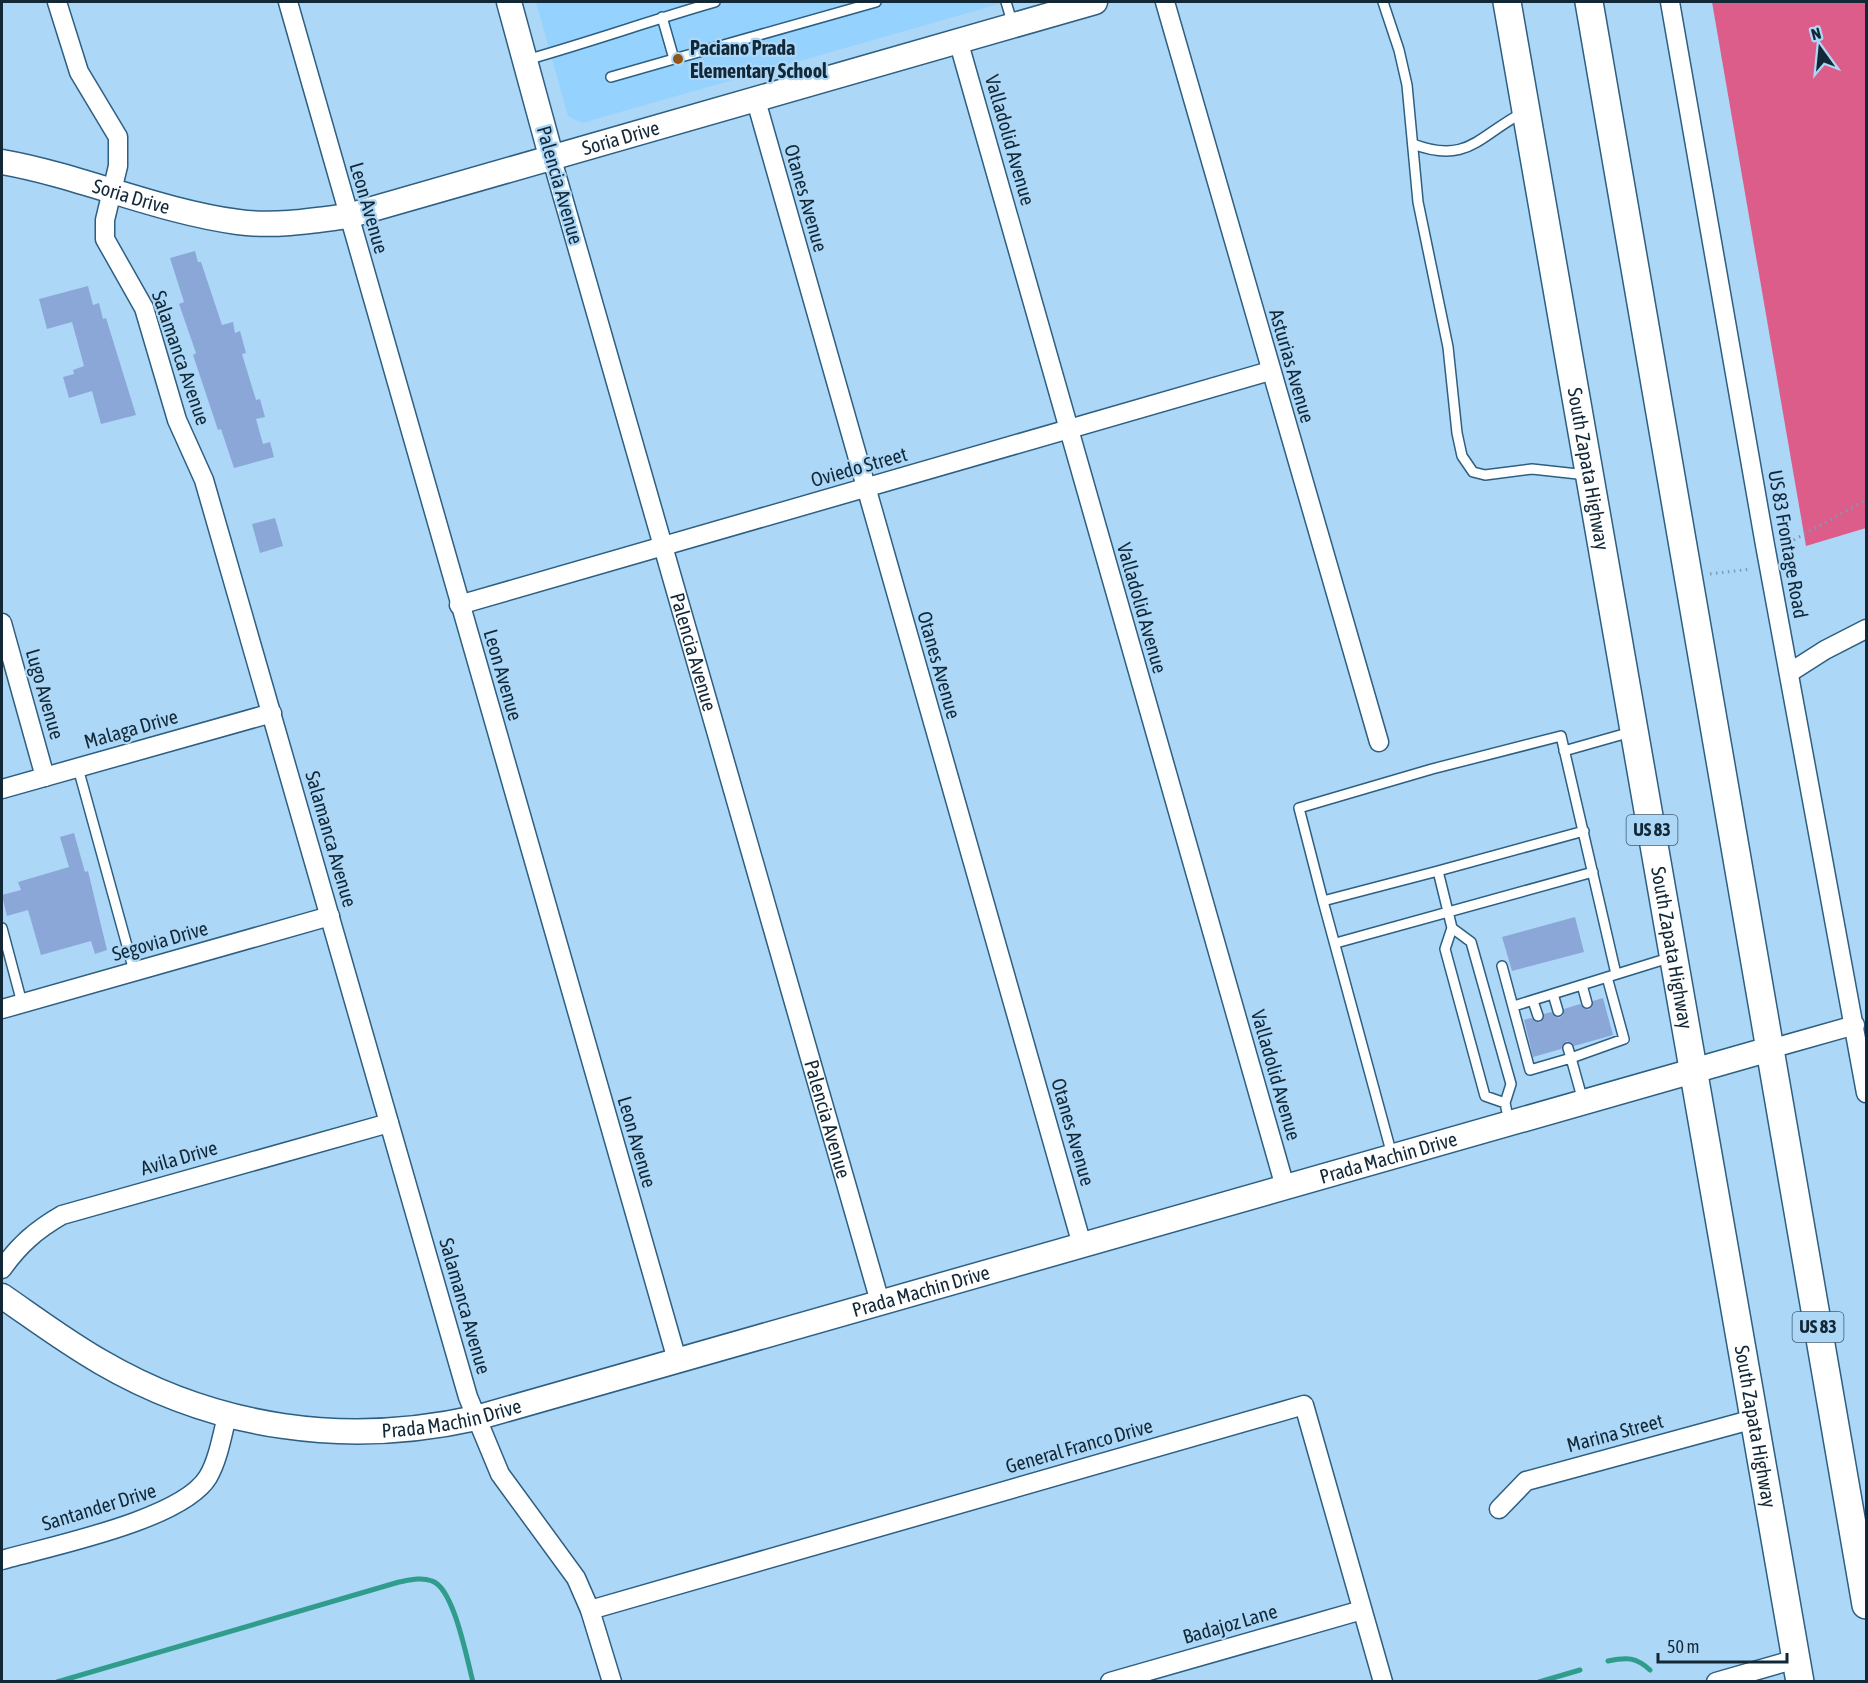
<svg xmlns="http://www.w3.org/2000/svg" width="1868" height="1683" font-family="'Asap Condensed',sans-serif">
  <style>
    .built { fill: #95d2fe }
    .forest { fill: #dd5d8a }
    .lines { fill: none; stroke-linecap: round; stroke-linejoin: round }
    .stream { stroke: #2f9c8c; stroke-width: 5 }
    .building { fill: #8ba7d8 }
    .lane-casing { stroke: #2d5f82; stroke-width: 12 }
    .street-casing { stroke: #2d5f82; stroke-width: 21 }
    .secondary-casing { stroke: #2d5f82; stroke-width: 27 }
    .primary-casing { stroke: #2d5f82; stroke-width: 30 }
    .path { stroke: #799cb7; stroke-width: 3; stroke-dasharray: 1.5 4.5; stroke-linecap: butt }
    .lane { stroke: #fff; stroke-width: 9 }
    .street { stroke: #fff; stroke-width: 18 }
    .secondary { stroke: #fff; stroke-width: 24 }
    .primary { stroke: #fff; stroke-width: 27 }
    .poi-dot { fill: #915516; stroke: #add7f7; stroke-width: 2 }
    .labels { text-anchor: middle; stroke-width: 4.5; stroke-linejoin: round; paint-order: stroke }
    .shield { fill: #add7f7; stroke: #405c71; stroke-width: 1.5 }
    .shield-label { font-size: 18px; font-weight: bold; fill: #122837 }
    .poi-label { font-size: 20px; font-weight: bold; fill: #122837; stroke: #add7f7; text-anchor: start }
    .street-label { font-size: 20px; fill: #122837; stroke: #add7f7 }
  </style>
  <rect width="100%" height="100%" fill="#add7f7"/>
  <path class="built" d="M 536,2 L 1006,2 L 582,123 L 568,116 Z"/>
  <path class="forest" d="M 1712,2 L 1866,2 L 1866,528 L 1806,546 Z"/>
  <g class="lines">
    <path class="stream" d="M 1608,1661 C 1627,1657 1636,1657 1650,1670
      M 57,1682 L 399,1582 C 410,1580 421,1577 432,1581 C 454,1588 467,1660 473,1682
      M 1539,1682 L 1580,1670"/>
  </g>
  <path class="building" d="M 195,251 L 198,262 L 201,262 L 222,325 L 233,322 L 235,333 L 240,331 L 246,353 L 242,354 L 256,400 L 260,399 L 265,417 L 256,419 L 263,444 L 270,442 L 274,457 L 234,468 L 221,429 L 218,430 L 193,355 L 196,353 L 179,304 L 184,302 L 170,258 Z
    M 88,286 L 93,305 L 99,303 L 103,319 L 106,318 L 136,415 L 101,424 L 92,391 L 69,398 L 63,377 L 74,374 L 73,370 L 84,366 L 72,322 L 47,329 L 39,299 Z
    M 275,518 L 283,546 L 260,553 L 252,524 Z
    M 74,833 L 85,872 L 88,871 L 107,950 L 95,954 L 91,941 L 41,955 L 28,910 L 7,916 L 2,895 L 21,890 L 18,882 L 69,867 L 60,837 Z
    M 1575,917 L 1584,952 L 1512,971 L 1502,937 Z
    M 1603,998 L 1613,1035 L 1574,1046 L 1567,1041 L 1561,1049 L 1533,1057 L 1524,1020 L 1531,1018 L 1540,1023 L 1544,1014 L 1551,1012 L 1559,1018 L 1563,1015 L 1564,1009 L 1580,1004 L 1588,1010 L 1592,1007 L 1593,1001 Z"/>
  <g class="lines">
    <g class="lane-casing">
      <path id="lane" d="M 1006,2 L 1013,25
        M 1383,2 L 1399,50 L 1407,85 L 1418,202 L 1448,347 L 1457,433 L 1462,456 L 1473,472 L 1485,475 L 1532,469 L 1587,475
        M 662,17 L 674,59 L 876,2
        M 526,60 C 590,42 652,20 715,2
        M 611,77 L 674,59
        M 1413,144 C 1468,165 1479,135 1524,112
        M 1564,751 L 1631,732
        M 78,768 L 134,971
        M 1323,901 L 1299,808 L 1432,769 L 1561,736 L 1616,974
        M 2,928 L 22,1003
        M 1452,928 L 1471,942 L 1511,1084 L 1505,1103 L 1509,1122
        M 1336,943 L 1593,872
        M 1502,966 L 1530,1070 L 1571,1058 L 1568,1048
        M 1582,985 L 1587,1003
        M 1553,994 L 1558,1011
        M 1533,1001 L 1538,1016
        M 1514,1006 L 1672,957
        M 1583,1101 L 1571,1058 L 1624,1039 L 1607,977
        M 1505,1103 L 1485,1096 L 1445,949 L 1452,928 L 1438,871 L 1584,831
        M 1392,1155 L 1323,901 L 1438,871"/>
    </g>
    <g class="street-casing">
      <g id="street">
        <path d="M 57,2 L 79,72 L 118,137 L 118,166 L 105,220 L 105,239 L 144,308 L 177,420 L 204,480 L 468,1397 L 500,1474 L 576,1578 L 590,1610 L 612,1682"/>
        <path d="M 288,2 L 677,1360"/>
        <path d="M 1165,2 L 1379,742"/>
        <path d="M 1670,2 L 1765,545 L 1866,1093"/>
        <path d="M 958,40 L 1285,1187"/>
        <path d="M 755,97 L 1082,1245"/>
        <path id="s1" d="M 551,156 L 880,1302"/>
        <path d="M 459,605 L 1270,371"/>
        <path d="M 2,623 L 45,777"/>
        <path d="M 1789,673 L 1825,650 L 1866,629"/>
        <path d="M 2,789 L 272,713"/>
        <path d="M 2,1009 L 330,916"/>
        <path d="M 1770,1049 L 1855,1025"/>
        <path d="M 2,1269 C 19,1245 36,1230 62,1215 L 389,1123"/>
        <path d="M 1499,1509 L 1526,1481 L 1754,1419"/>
        <path d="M 2,1560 C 51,1546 182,1520 208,1477 C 218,1460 222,1436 227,1416"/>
        <path d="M 590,1610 L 1304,1405 L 1383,1682"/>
        <path d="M 1110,1682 L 1362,1610"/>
        <path d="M 1716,1682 L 1796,1659"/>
      </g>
    </g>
    <g class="secondary-casing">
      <g id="secondary">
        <path d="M 509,2 L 551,156"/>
        <path id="s2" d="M 2,162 C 81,176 157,211 238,222 C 274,227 312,221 348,216 L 1095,2"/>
        <path id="s3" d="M 2,1296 C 34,1318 66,1342 101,1362 C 216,1429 346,1447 476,1418 L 1770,1049"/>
      </g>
    </g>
    <g class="primary-casing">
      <g id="primary">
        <path id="s4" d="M 1507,2 L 1800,1682"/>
        <path d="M 1589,2 L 1866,1605"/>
      </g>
    </g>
    <path class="path" d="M 1782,542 L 1792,541 L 1866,500
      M 1710,574 L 1751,569"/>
    <use href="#lane" class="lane"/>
    <use href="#street" class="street"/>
    <use href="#secondary" class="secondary"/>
    <use href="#primary" class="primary"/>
  </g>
  <circle class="poi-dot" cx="678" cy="59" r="6"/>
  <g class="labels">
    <g class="shield">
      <rect x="1626.5" y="815" width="51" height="30" rx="4.5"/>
      <rect x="1792.5" y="1312" width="51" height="30" rx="4.5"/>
    </g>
    <g class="shield-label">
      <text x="1652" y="836">US 83</text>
      <text x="1818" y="1333">US 83</text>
    </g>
    <g class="poi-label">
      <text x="690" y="55">Paciano Prada<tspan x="690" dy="23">Elementary School</tspan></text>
    </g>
    <g class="street-label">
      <text dy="7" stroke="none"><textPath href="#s2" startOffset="638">Soria Drive</textPath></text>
      <text transform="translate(1010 140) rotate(74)" y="7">Valladolid Avenue</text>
      <text transform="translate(560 185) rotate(74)" y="7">Palencia Avenue</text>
      <text dy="7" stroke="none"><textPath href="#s2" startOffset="134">Soria Drive</textPath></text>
      <text transform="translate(806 198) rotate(74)" y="7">Otanes Avenue</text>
      <text transform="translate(369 208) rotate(74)" y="7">Leon Avenue</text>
      <text transform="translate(181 358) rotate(71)" y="7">Salamanca Avenue</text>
      <text transform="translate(1292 366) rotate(74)" y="7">Asturias Avenue</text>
      <text transform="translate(859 467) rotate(-16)" y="7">Oviedo Street</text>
      <text dy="7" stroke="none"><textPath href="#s4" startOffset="474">South Zapata Highway</textPath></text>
      <text transform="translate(1788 544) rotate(80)" y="7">US 83 Frontage Road</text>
      <text transform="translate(1142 608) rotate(74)" y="7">Valladolid Avenue</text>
      <text dy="7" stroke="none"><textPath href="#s1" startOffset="516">Palencia Avenue</textPath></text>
      <text transform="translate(939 665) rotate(74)" y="7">Otanes Avenue</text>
      <text transform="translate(503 675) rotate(74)" y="7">Leon Avenue</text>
      <text transform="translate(45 694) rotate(74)" y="7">Lugo Avenue</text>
      <text transform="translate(131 729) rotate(-16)" y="7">Malaga Drive</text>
      <text transform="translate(331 839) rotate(74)" y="7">Salamanca Avenue</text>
      <text transform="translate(160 941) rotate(-16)" y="7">Segovia Drive</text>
      <text dy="7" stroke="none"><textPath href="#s4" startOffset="960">South Zapata Highway</textPath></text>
      <text transform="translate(1276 1075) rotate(74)" y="7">Valladolid Avenue</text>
      <text dy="7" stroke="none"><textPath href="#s1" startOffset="1002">Palencia Avenue</textPath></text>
      <text transform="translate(1073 1132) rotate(74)" y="7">Otanes Avenue</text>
      <text transform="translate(637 1142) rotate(74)" y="7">Leon Avenue</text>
      <text transform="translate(179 1158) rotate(-16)" y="7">Avila Drive</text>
      <text dy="7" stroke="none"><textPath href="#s3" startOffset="1456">Prada Machin Drive</textPath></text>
      <text dy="7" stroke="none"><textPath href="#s3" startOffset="970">Prada Machin Drive</textPath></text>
      <text transform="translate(465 1306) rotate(74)" y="7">Salamanca Avenue</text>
      <text dy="7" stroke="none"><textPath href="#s3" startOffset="483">Prada Machin Drive</textPath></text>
      <text dy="7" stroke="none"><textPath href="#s4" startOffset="1446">South Zapata Highway</textPath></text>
      <text transform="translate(1615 1433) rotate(-15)" y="7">Marina Street</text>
      <text transform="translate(1079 1446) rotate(-16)" y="7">General Franco Drive</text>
      <text transform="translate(99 1507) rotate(-17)" y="7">Santander Drive</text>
      <text transform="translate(1230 1624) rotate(-16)" y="7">Badajoz Lane</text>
    </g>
  </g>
  <rect width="1868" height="1683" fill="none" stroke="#122837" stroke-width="6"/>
  <g transform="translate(1820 48) rotate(345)" stroke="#add7f7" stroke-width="4.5" paint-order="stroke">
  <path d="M0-4.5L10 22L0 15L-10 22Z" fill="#122837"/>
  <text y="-9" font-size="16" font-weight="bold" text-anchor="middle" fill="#122837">N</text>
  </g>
  <path d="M1658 1653v9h129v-9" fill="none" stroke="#122837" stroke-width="3"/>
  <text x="1667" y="1653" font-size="18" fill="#122837" stroke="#add7f7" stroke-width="4.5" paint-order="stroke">50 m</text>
</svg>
